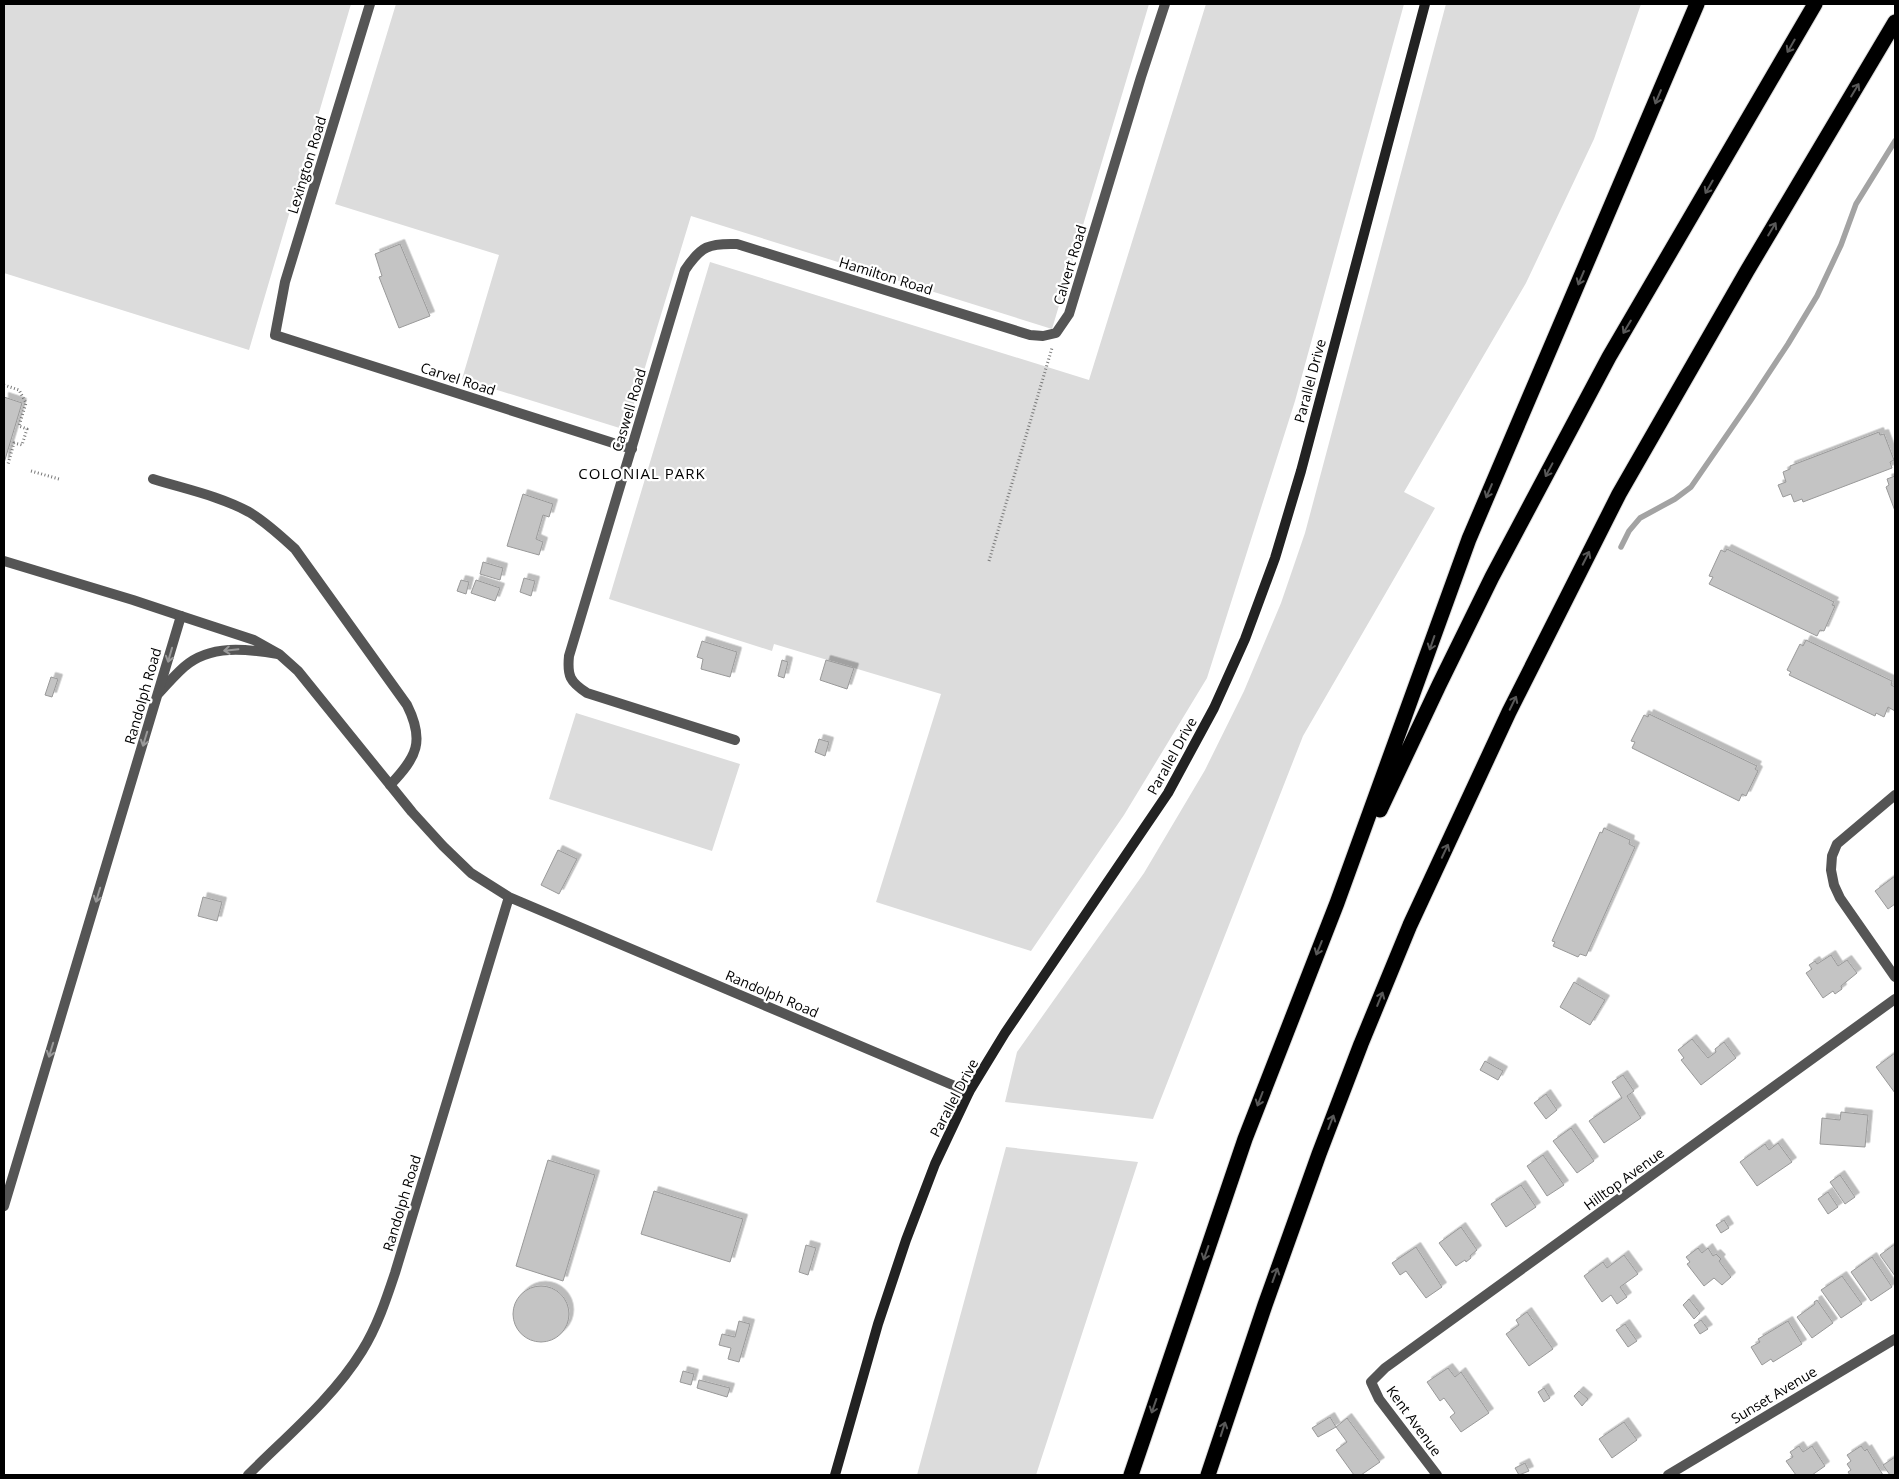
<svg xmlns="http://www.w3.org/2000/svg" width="1899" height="1479" font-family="'Open Sans',sans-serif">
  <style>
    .green { fill: #dcdcdc }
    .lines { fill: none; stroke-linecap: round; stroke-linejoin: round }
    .stream { stroke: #a3a3a3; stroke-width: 5.5 }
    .building { fill: #c4c4c4; stroke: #999; filter: url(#shadow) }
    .highway-casing { stroke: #dbdbdb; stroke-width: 17 }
    .path { stroke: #777; stroke-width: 3; stroke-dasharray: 1 2.5; stroke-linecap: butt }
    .lane { stroke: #555; stroke-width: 10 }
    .street { stroke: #555; stroke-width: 10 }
    .secondary { stroke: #222; stroke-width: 10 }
    .highway { stroke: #000; stroke-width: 15 }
    .oneway { stroke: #595959 }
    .oneway2 { stroke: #999 }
    .labels { text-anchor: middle; stroke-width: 4.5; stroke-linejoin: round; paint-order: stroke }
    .street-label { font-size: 14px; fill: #000; stroke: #fff }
    .neighbourhood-label { font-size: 15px; letter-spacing: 1px; fill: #000; stroke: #fff }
  </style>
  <defs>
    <filter id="shadow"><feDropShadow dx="4.5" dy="-4.5" stdDeviation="0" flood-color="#0004"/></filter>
  </defs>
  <rect width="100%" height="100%" fill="#fff"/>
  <path class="green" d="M 4,4 L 351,4 L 249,350 L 4,273 Z
    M 396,4 L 1149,4 L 1052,329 L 691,216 L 626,430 L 462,379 L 499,255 L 335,204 Z
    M 1206,4 L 1404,4 L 1295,401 L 1207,678 L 1124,815 L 1031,951 L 876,902 L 941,694 L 774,644 L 772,651 L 609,599 L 710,262 L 1089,380 Z
    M 1446,4 L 1641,4 L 1594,139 L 1526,283 L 1404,492 L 1435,508 L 1303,736 L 1153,1119 L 1005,1102 L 1017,1052 L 1144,873 L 1205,770 L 1244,691 L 1281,603 L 1305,533 Z
    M 576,713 L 740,764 L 712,851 L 549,799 Z
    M 1006,1147 L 1138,1162 L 1036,1475 L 917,1475 Z"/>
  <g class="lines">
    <path class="stream" d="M 1621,547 L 1629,531 L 1640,518 L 1675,499 L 1691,487 L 1751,400 L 1788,344 L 1817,296 L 1841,245 L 1856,204 L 1895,141"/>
  </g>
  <path class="building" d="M 400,244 L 430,316 L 399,328 L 379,277 L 382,276 L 375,254 Z
    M 4,397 L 22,403 L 4,463 Z
    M 1879,432 L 1880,435 L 1884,434 L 1894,460 L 1890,462 L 1892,468 L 1803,502 L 1802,499 L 1794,502 L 1791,494 L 1783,497 L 1778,485 L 1786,482 L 1783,472 L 1790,469 L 1790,466 Z
    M 1895,476 L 1895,511 L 1886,487 L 1889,485 L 1887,479 Z
    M 523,494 L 553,504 L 549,517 L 543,515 L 536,539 L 543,542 L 539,555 L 507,546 Z
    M 1727,549 L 1834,602 L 1832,605 L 1835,606 L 1824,631 L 1820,630 L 1817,636 L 1709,584 L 1713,577 L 1709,576 L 1721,550 L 1725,552 Z
    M 483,562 L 503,568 L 500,580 L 480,574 Z
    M 524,578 L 535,581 L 531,596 L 520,592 Z
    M 461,580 L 469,582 L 466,594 L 457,591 Z
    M 476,580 L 500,588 L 495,601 L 471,593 Z
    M 1806,640 L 1892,681 L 1891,685 L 1895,687 L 1895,711 L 1888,707 L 1884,717 L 1876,713 L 1875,716 L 1789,675 L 1791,672 L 1787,670 L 1800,644 L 1803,646 Z
    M 702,641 L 737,652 L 730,677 L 701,669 L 703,659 L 697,657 Z
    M 782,660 L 788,662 L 784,678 L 778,676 Z
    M 826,660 L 854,668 L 847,689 L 820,680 Z
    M 51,677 L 58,679 L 52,697 L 45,695 Z
    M 1649,714 L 1757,766 L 1755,769 L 1758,771 L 1746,796 L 1742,794 L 1739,801 L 1632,748 L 1635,742 L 1631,741 L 1644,715 L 1648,717 Z
    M 819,739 L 829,742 L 825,756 L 815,752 Z
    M 1604,828 L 1630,840 L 1629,844 L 1635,847 L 1586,956 L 1580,954 L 1578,957 L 1553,946 L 1555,942 L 1552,941 L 1600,832 L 1602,833 Z
    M 558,850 L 577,859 L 559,894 L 541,885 Z
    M 1895,876 L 1895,904 L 1888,909 L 1875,891 Z
    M 203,897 L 222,902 L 217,921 L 198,916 Z
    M 1831,955 L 1838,966 L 1847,960 L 1857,973 L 1841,986 L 1842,989 L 1835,994 L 1833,991 L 1823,998 L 1806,973 L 1812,969 L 1809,965 L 1815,961 L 1817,964 Z
    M 1574,982 L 1605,1000 L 1590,1025 L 1560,1007 Z
    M 1692,1039 L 1708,1058 L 1716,1052 L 1715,1049 L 1724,1042 L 1736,1058 L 1701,1085 L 1681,1060 L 1684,1058 L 1678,1050 Z
    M 1895,1053 L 1895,1093 L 1876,1067 Z
    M 1485,1061 L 1503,1071 L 1498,1080 L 1480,1070 Z
    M 1623,1075 L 1634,1091 L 1627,1096 L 1641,1118 L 1604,1143 L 1589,1121 L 1622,1098 L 1612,1082 Z
    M 1546,1094 L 1557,1110 L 1546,1119 L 1534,1103 Z
    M 1841,1112 L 1868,1115 L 1865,1147 L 1820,1144 L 1822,1118 L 1840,1120 Z
    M 1571,1128 L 1594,1161 L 1577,1173 L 1553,1141 Z
    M 1778,1143 L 1792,1162 L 1757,1186 L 1740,1162 L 1765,1144 L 1769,1150 Z
    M 1543,1155 L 1564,1185 L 1547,1196 L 1527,1166 Z
    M 548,1160 L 595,1175 L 563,1281 L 516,1266 Z
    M 1840,1175 L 1855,1197 L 1845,1204 L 1830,1182 Z
    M 1521,1185 L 1536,1207 L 1506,1227 L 1491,1204 Z
    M 654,1191 L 743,1219 L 730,1262 L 641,1234 Z
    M 1828,1192 L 1838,1207 L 1828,1214 L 1818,1199 Z
    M 1724,1220 L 1729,1228 L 1721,1233 L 1716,1225 Z
    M 1461,1227 L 1477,1250 L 1470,1256 L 1471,1258 L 1466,1262 L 1465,1260 L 1456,1266 L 1439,1243 Z
    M 1895,1244 L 1895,1276 L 1880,1255 Z
    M 806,1245 L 816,1248 L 808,1275 L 799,1272 Z
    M 1416,1247 L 1442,1287 L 1426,1298 L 1406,1271 L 1400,1275 L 1392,1263 Z
    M 1698,1248 L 1702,1253 L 1708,1248 L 1713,1256 L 1716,1254 L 1721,1259 L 1719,1261 L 1731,1277 L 1722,1285 L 1714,1278 L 1704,1286 L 1687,1264 L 1690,1262 L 1686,1257 Z
    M 1624,1255 L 1638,1274 L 1620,1287 L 1627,1297 L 1617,1304 L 1611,1295 L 1602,1302 L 1584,1276 L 1603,1262 L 1607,1268 Z
    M 1872,1257 L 1892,1287 L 1871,1301 L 1851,1272 Z
    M 1842,1276 L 1862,1304 L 1841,1318 L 1821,1290 Z
    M513 1314a28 28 0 1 1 56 0a28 28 0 1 1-56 0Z
    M 1689,1299 L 1700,1313 L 1694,1319 L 1683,1305 Z
    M 1817,1300 L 1833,1323 L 1812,1338 L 1797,1317 L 1815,1304 L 1814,1302 Z
    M 1527,1312 L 1553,1349 L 1529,1366 L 1506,1334 L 1519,1325 L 1516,1320 Z
    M 1701,1320 L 1708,1329 L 1700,1334 L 1694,1325 Z
    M 739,1321 L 750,1324 L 739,1362 L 728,1359 L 731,1348 L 719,1345 L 722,1334 L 735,1337 Z
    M 1788,1321 L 1802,1344 L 1773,1362 L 1771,1359 L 1762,1365 L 1751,1347 L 1760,1342 L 1758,1339 Z
    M 1625,1324 L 1637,1341 L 1628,1347 L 1616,1330 Z
    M 1448,1368 L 1455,1377 L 1461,1372 L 1489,1413 L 1461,1432 L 1450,1417 L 1455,1413 L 1444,1398 L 1440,1401 L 1427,1382 Z
    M 683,1371 L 694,1374 L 691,1385 L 680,1382 Z
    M 699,1380 L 730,1388 L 727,1397 L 697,1388 Z
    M 1544,1388 L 1550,1398 L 1544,1402 L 1538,1392 Z
    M 1579,1391 L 1588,1399 L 1582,1406 L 1574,1396 Z
    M 1330,1417 L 1336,1427 L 1318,1437 L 1312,1428 Z
    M 1347,1418 L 1380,1462 L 1361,1475 L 1354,1475 L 1336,1450 L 1347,1442 L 1336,1427 Z
    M 1624,1422 L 1637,1440 L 1612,1458 L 1599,1439 Z
    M 1799,1446 L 1803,1452 L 1812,1446 L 1825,1466 L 1812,1475 L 1796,1475 L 1786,1461 L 1793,1457 L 1790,1452 Z
    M 1861,1446 L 1865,1451 L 1867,1449 L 1883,1475 L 1850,1475 L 1848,1472 L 1851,1470 L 1847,1464 L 1851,1461 L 1847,1455 Z
    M 1895,1457 L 1895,1475 L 1890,1475 L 1883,1465 Z
    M 1525,1463 L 1529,1471 L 1519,1475 L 1515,1468 Z"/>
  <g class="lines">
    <g class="highway-casing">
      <path id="highway" d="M 1380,810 L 1439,685 L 1492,577 L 1609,357 L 1815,4
        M 1131,1475 L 1245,1139 L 1337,903 L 1469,539 L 1697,4
        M 1208,1475 L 1265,1305 L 1319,1154 L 1361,1044 L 1410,925 L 1509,712 L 1619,494 L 1747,271 L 1895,22"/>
    </g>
    <path class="path" d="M 4,385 L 19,390 L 26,403 L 19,426 L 27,429 L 22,445 L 14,443 L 8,464
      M 31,471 L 59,479
      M 989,561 L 1052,348"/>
    <path class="lane" d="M 153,479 C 185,489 220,496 249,512 C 266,522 281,536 295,549 L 407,705 C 425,741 417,757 390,785
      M 4,561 L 133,600 L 181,616
      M 159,693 C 167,684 175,675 184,667 C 210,644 247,649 278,654"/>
    <path class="street" d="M 370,4 L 285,282 L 275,335 L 632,449
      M 735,740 L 587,693 C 570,682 567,676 569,656 L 685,270 C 701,246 709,243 737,244 L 1030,335 L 1043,336 L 1056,333 L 1069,314 L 1141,77 L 1165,4
      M 1895,795 L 1837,844 L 1832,856 L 1831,870 L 1834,885 L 1840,898 L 1895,977
      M 4,1206 L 181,616 L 254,640 L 279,654 L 298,671 L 412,812 L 443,846 L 471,873 L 509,897 L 969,1092
      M 248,1475 C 287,1436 333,1398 362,1351 C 377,1327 386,1300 395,1273 L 509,897
      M 1437,1475 L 1379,1399 L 1371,1382 L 1385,1368 L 1895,999
      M 1668,1475 L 1895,1339"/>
    <path class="secondary" d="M 835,1475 L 878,1324 L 906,1240 L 935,1164 L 969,1092 L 1005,1033 L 1168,793 L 1214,708 L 1245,639 L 1275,558 L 1301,471 L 1425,4"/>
    <use href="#highway" class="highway"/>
  </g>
  <defs><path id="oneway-shaft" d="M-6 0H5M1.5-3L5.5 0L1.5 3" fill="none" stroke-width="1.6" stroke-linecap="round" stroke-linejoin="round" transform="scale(1.25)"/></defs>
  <g class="oneway">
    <use href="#oneway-shaft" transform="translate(1791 46) rotate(120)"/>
    <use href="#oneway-shaft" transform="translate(1855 90) rotate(-59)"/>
    <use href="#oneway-shaft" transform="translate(1658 97) rotate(113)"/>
    <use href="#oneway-shaft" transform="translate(1709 187) rotate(120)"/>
    <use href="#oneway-shaft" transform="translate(1772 229) rotate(-59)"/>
    <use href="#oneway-shaft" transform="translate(1581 278) rotate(113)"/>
    <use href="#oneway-shaft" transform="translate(1627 327) rotate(121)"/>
    <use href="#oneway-shaft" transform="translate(1549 470) rotate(118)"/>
    <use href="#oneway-shaft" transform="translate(1489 491) rotate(113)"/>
    <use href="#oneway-shaft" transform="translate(1586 558) rotate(-63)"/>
    <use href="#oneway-shaft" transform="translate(1432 643) rotate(109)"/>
    <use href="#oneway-shaft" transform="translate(1513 703) rotate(-64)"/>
    <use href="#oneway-shaft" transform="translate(1445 851) rotate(-65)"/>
    <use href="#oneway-shaft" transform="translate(1319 948) rotate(112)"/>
    <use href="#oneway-shaft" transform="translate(1380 999) rotate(-68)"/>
    <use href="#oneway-shaft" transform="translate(1260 1099) rotate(111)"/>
    <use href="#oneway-shaft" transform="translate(1331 1122) rotate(-69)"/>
    <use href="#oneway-shaft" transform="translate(1206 1253) rotate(109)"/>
    <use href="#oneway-shaft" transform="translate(1275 1275) rotate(-70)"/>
    <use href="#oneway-shaft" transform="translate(1154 1406) rotate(109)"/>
    <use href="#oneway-shaft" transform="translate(1223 1429) rotate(-72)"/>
  </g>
  <g class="oneway2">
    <use href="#oneway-shaft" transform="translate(231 650) rotate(174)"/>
    <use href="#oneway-shaft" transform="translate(170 655) rotate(106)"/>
    <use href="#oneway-shaft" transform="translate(145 739) rotate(107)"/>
    <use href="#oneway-shaft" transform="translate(98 895) rotate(107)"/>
    <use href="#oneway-shaft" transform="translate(51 1050) rotate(107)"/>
  </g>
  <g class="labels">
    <g class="street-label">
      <text transform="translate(307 165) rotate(-73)" y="5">Lexington Road</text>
      <text transform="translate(1070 265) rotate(-73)" y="5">Calvert Road</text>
      <text transform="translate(886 276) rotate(17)" y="5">Hamilton Road</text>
      <text transform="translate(458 379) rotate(18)" y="5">Carvel Road</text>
      <text transform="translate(1310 381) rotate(-75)" y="5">Parallel Drive</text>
      <text transform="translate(629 410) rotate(-73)" y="5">Caswell Road</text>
      <text transform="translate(143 696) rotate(-74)" y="5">Randolph Road</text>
      <text transform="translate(1172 756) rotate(-61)" y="5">Parallel Drive</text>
      <text transform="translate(772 994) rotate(23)" y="5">Randolph Road</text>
      <text transform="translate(954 1098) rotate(-62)" y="5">Parallel Drive</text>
      <text transform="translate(1624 1179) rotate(-36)" y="5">Hilltop Avenue</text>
      <text transform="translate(402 1203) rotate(-73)" y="5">Randolph Road</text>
      <text transform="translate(1774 1395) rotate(-31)" y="5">Sunset Avenue</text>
      <text transform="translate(1414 1421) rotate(54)" y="5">Kent Avenue</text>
    </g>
    <g class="neighbourhood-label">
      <text x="642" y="479">COLONIAL PARK</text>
    </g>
  </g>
  <rect width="1899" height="1479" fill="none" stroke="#000000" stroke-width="10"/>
</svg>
